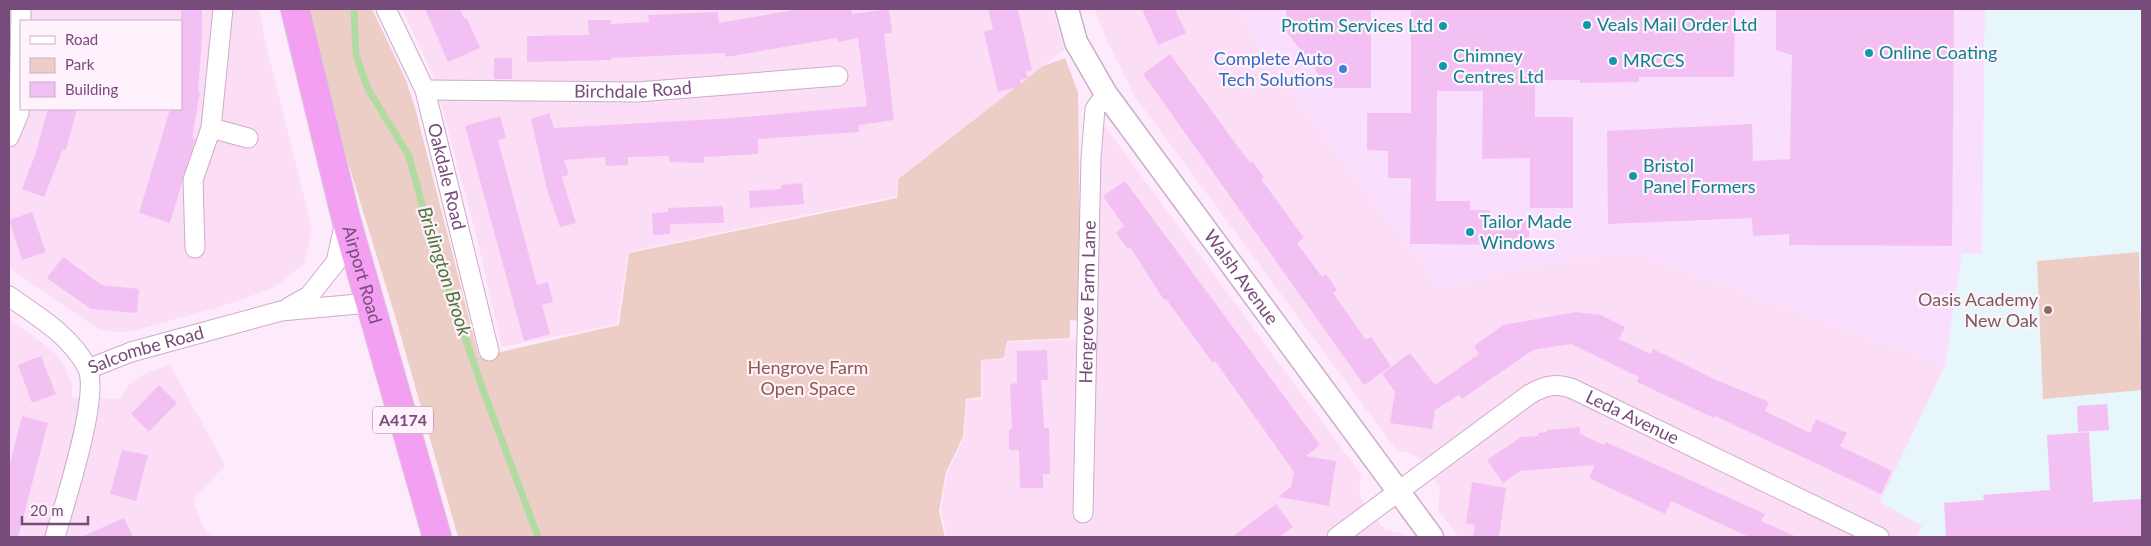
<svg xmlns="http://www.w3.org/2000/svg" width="2151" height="546" font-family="Lato,sans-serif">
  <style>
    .residential { fill: #fbdef6; fill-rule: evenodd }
    .commercial { fill: #fadefe }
    .education { fill: #e6f6fa }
    .green { fill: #edcec7 }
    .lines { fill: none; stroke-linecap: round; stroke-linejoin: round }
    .stream { stroke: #b1dba2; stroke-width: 7 }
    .building { fill: #f3c0f4 }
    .minor-casing { stroke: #cdabcd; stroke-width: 21 }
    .tertiary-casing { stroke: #cdabcd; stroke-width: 25 }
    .trunk-casing { stroke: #d6c9d7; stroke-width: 30 }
    .minor { stroke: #fff; stroke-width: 19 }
    .tertiary { stroke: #fff; stroke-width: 22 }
    .trunk { stroke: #f4a0f2; stroke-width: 28 }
    .culture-dot { fill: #0f9aa8; stroke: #fff2fc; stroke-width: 2 }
    .shop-dot { fill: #3f7fe0; stroke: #fff2fc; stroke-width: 2 }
    .education-dot { fill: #8d6e63; stroke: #fff2fc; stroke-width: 2 }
    .labels { text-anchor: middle; stroke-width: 4.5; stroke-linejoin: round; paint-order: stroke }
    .shield { fill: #fff2fc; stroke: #a07da1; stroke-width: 1 }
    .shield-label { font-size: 16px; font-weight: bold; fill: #774b7a }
    .culture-label { font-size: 18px; fill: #0d838f; stroke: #fff2fc; text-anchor: start }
    .shop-label { font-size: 18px; fill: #366cbe; stroke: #fff2fc; text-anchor: end }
    .street-label { font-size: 18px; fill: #774b7a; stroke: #fff2fc }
    .education-label { font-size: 18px; fill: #785e54; stroke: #fff2fc; text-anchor: end }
    .park-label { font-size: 18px; fill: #8d5b48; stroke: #fff2fc }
    .water-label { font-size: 19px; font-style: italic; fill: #4a783a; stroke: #fff2fc }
  </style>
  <rect width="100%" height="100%" fill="#fdeafa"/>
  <path class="residential" d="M 9,9 L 259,9 L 265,41 L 312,229 L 304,264 L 273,288 L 216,308 L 132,331 L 111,332 L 97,328 L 9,268 ZM 21,21 L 181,21 L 181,109 L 21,109 Z
    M 402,9 L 1053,9 L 1064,50 L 897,179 L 896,196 L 628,252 L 617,324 L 502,347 L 478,242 L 434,77 Z
    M 1095,9 L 1240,9 L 1268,62 L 1440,288 L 1547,263 L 1633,252 L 1945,365 L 1880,502 L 1923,526 L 1917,537 L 1459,537 L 1438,510 L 1440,487 L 1418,458 L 1407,452 L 1397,451 L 1134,95 L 1107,41 Z
    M 1098,117 L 1362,476 L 1359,486 L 1361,499 L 1384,529 L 1404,534 L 1406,537 L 947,537 L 941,511 L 947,473 L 964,438 L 967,400 L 983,399 L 982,360 L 1005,359 L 1008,342 L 1095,338 Z
    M 9,319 L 51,349 L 64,364 L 72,385 L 72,397 L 120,399 L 129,384 L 144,374 L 170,365 L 225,465 L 193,500 L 203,527 L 212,537 L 9,537 Z"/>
  <path class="commercial" d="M 1240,9 L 1985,9 L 1982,255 L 1962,254 L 1945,365 L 1633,252 L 1547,263 L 1440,289 L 1268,62 Z"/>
  <path class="education" d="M 1985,9 L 2142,9 L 2142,537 L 1917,537 L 1922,526 L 1880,502 L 1945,366 L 1962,253 L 1982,254 Z"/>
  <path class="green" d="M 310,9 L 372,9 L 406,80 L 415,108 L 479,357 L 619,325 L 629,253 L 897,198 L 898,179 L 1043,66 L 1065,58 L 1078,92 L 1081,321 L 1070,320 L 1070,338 L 1007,341 L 1004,358 L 981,360 L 981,397 L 966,399 L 963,437 L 946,472 L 939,511 L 945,537 L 458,537 L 396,319 L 324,84 Z
    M 2139,252 L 2142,390 L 2043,399 L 2037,261 Z"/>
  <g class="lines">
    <path class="stream" d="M 354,9 L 356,55 L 368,89 L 409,156 L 432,242 L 482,387 L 538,537"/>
  </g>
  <path class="building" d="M 181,9 L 202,9 L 202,39 L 198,91 L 200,92 L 192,138 L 195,139 L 170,223 L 139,213 L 170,109 L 181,109 Z
    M 425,9 L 460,9 L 464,18 L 467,18 L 480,48 L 448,62 Z
    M 799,9 L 851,9 L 852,14 L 889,9 L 892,33 L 884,34 L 894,120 L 859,125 L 859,132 L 758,139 L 758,154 L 704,157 L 704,163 L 669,162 L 669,156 L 628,157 L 628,165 L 606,166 L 605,157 L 564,160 L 569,175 L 562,177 L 576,223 L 560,227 L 547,189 L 531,119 L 549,113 L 554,128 L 734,118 L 867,106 L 858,38 L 838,42 L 837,38 L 726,57 L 725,53 L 699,54 L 611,58 L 611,60 L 527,62 L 527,36 L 589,35 L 588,20 L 611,20 L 611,24 L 649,22 L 648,15 L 718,12 L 719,23 Z
    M 988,9 L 1018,9 L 1032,70 L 1026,72 L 1028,78 L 1020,80 L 1022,86 L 998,92 L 984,32 L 993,29 Z
    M 1142,9 L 1175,9 L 1186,33 L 1158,45 Z
    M 1286,9 L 1371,9 L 1371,88 L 1329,88 L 1286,31 Z
    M 1411,9 L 1735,9 L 1734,77 L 1639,77 L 1639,82 L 1580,83 L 1580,80 L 1535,80 L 1535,117 L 1573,117 L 1573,208 L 1530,208 L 1530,158 L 1482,159 L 1483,91 L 1437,91 L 1436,201 L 1470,201 L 1470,210 L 1490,210 L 1490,220 L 1529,220 L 1529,245 L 1410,244 L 1411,178 L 1388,178 L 1388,151 L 1367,150 L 1367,113 L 1411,113 Z
    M 1776,9 L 1954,9 L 1952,246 L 1789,245 L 1789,234 L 1753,236 L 1752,218 L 1608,224 L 1607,131 L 1752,124 L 1753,161 L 1790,159 L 1792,55 L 1776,50 Z
    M 1170,54 L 1250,163 L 1253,162 L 1264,177 L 1261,179 L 1304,238 L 1297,243 L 1322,277 L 1326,274 L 1337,290 L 1333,293 L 1366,340 L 1371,337 L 1391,366 L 1364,385 L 1143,74 Z
    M 494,58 L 512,58 L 512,79 L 494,79 Z
    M 48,109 L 77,109 L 66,150 L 63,149 L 44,197 L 22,189 L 35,155 Z
    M 500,116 L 506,138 L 498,140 L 537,285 L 548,282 L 553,302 L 542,305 L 550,334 L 524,341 L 465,126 Z
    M 1125,181 L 1320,445 L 1306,456 L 1336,461 L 1329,506 L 1278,497 L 1291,487 L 1294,472 L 1215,361 L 1213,363 L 1166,299 L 1164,300 L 1130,247 L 1128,249 L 1116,233 L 1124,226 L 1103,196 Z
    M 802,183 L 804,204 L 750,208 L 749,191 L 781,189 L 781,185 Z
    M 723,206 L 724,223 L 670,224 L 670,234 L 653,235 L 652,213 L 668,212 L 668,208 Z
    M 32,212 L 46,252 L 22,260 L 9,220 Z
    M 63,257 L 102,285 L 139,289 L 137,313 L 91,309 L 47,278 Z
    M 1576,312 L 1601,315 L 1625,327 L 1619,339 L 1650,354 L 1653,349 L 1714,379 L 1769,402 L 1765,411 L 1810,433 L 1816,419 L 1847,433 L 1840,446 L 1892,471 L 1881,494 L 1715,416 L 1714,418 L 1637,382 L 1639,377 L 1571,344 L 1533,350 L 1462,399 L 1459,395 L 1435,410 L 1432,429 L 1390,423 L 1395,392 L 1382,374 L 1410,353 L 1435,385 L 1479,354 L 1474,346 L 1503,325 Z
    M 1047,350 L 1048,380 L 1041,380 L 1044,428 L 1049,428 L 1050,474 L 1043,474 L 1043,488 L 1020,488 L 1019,450 L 1009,450 L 1009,429 L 1012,429 L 1010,384 L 1017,383 L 1017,351 Z
    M 41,356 L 56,394 L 32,403 L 18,365 Z
    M 159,385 L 177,403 L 149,432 L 131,414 Z
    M 2107,404 L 2109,430 L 2078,432 L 2077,406 Z
    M 22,416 L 48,423 L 18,537 L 9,537 L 9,468 Z
    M 1580,427 L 1580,434 L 1604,445 L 1606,442 L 1765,514 L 1761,521 L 1797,537 L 1749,537 L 1671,501 L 1665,514 L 1589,478 L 1595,465 L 1520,471 L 1503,483 L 1487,460 L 1521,437 L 1538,436 L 1538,433 L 1547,432 L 1547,430 Z
    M 2089,432 L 2093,502 L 2142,499 L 2142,537 L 1946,537 L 1944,503 L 1984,500 L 1983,495 L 2050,490 L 2047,435 Z
    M 122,450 L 148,455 L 136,501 L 110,494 Z
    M 1472,482 L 1506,488 L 1499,537 L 1473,536 L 1475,525 L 1466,523 Z
    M 1276,504 L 1293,527 L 1279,537 L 1232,537 Z
    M 124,518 L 133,537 L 81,537 Z"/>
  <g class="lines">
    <g class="minor-casing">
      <g id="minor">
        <path id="s1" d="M 386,9 L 425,90 L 489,351"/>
        <path id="s2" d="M 425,90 L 638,92 L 838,76"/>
        <path d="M 211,128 L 248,138"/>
        <path d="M 9,137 L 19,113 L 21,9"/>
        <path d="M 195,248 L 193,180 L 211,128 L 223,9"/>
        <path d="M 9,296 C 38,317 69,334 87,367 C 101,394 64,505 55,537"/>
        <path d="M 289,307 L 309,296 L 336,262 L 345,222"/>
        <path id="s3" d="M 88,369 L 131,352 L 281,311 L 369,303"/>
        <path id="s4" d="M 1083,513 L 1091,158 L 1095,109 L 1106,94"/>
        <path id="s5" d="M 1337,537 L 1530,394 C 1546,385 1556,383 1573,389 L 1879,537"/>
      </g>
    </g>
    <g class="tertiary-casing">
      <g id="tertiary">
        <path id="s6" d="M 1067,9 L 1076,42 L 1106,94 L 1432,537"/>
      </g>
    </g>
    <g class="trunk-casing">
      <g id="trunk">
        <path id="s7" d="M 295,9 L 346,219 L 437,537"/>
      </g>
    </g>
    <use href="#minor" class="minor"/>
    <use href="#tertiary" class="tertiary"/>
    <use href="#trunk" class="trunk"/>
  </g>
  <g class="culture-dot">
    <circle cx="1587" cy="25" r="5"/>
    <circle cx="1443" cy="26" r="5"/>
    <circle cx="1869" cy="53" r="5"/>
    <circle cx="1613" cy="61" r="5"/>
    <circle cx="1443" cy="66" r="5"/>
    <circle cx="1633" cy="176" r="5"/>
    <circle cx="1470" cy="232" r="5"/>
  </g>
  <circle class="shop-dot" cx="1343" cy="69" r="5"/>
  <circle class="education-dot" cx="2048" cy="310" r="5"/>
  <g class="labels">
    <rect class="shield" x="373" y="406.5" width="60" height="27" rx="4"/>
    <g class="shield-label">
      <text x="403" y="426">A4174</text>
    </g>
    <g class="culture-label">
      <text x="1597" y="31">Veals Mail Order Ltd</text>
      <text x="1433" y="32" text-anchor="end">Protim Services Ltd</text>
      <text x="1879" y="59">Online Coating</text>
      <text x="1453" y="62">Chimney<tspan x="1453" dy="21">Centres Ltd</tspan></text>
      <text x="1623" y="67">MRCCS</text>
      <text x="1643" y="172">Bristol<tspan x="1643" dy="21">Panel Formers</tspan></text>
      <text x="1480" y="228">Tailor Made<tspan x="1480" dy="21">Windows</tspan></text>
    </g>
    <g class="shop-label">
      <text x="1333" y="65">Complete Auto<tspan x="1333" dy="21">Tech Solutions</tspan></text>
    </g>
    <g class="street-label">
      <text dy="6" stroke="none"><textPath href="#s2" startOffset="208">Birchdale Road</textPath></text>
      <text dy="6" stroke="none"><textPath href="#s1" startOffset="179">Oakdale Road</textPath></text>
      <text dy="6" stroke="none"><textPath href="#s7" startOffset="274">Airport Road</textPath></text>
      <text dy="6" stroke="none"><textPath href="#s6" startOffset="322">Walsh Avenue</textPath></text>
      <text dy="6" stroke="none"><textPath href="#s4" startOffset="211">Hengrove Farm Lane</textPath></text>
      <text dy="6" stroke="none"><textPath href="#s3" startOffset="61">Salcombe Road</textPath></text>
      <text dy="6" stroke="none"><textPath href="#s5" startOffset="351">Leda Avenue</textPath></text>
    </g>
    <g class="education-label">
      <text x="2038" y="306">Oasis Academy<tspan x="2038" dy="21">New Oak</tspan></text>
    </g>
    <g class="park-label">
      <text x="808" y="374">Hengrove Farm<tspan x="808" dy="21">Open Space</tspan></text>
    </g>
    <g class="water-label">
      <text transform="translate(445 271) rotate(72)" y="7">Brislington Brook</text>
    </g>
  </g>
  <rect width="2151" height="546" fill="none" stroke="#774b7a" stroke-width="20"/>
  <rect x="20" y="20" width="162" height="90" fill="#fff2fc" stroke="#c9afc8"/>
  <rect x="30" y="36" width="25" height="8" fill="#ffffff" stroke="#c9afc8"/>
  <text x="65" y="45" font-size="15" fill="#774b7a">Road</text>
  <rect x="30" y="58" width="25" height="15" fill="#edcec7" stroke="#c9afc8"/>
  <text x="65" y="70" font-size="15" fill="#774b7a">Park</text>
  <rect x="30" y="82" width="25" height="15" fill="#f3c0f4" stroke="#c9afc8"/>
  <text x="65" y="95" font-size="15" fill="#774b7a">Building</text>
  <path d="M22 516v8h66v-8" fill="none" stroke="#774b7a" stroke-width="2.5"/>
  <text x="30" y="516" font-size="15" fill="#774b7a" stroke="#fff2fc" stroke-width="4" paint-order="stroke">20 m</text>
</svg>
